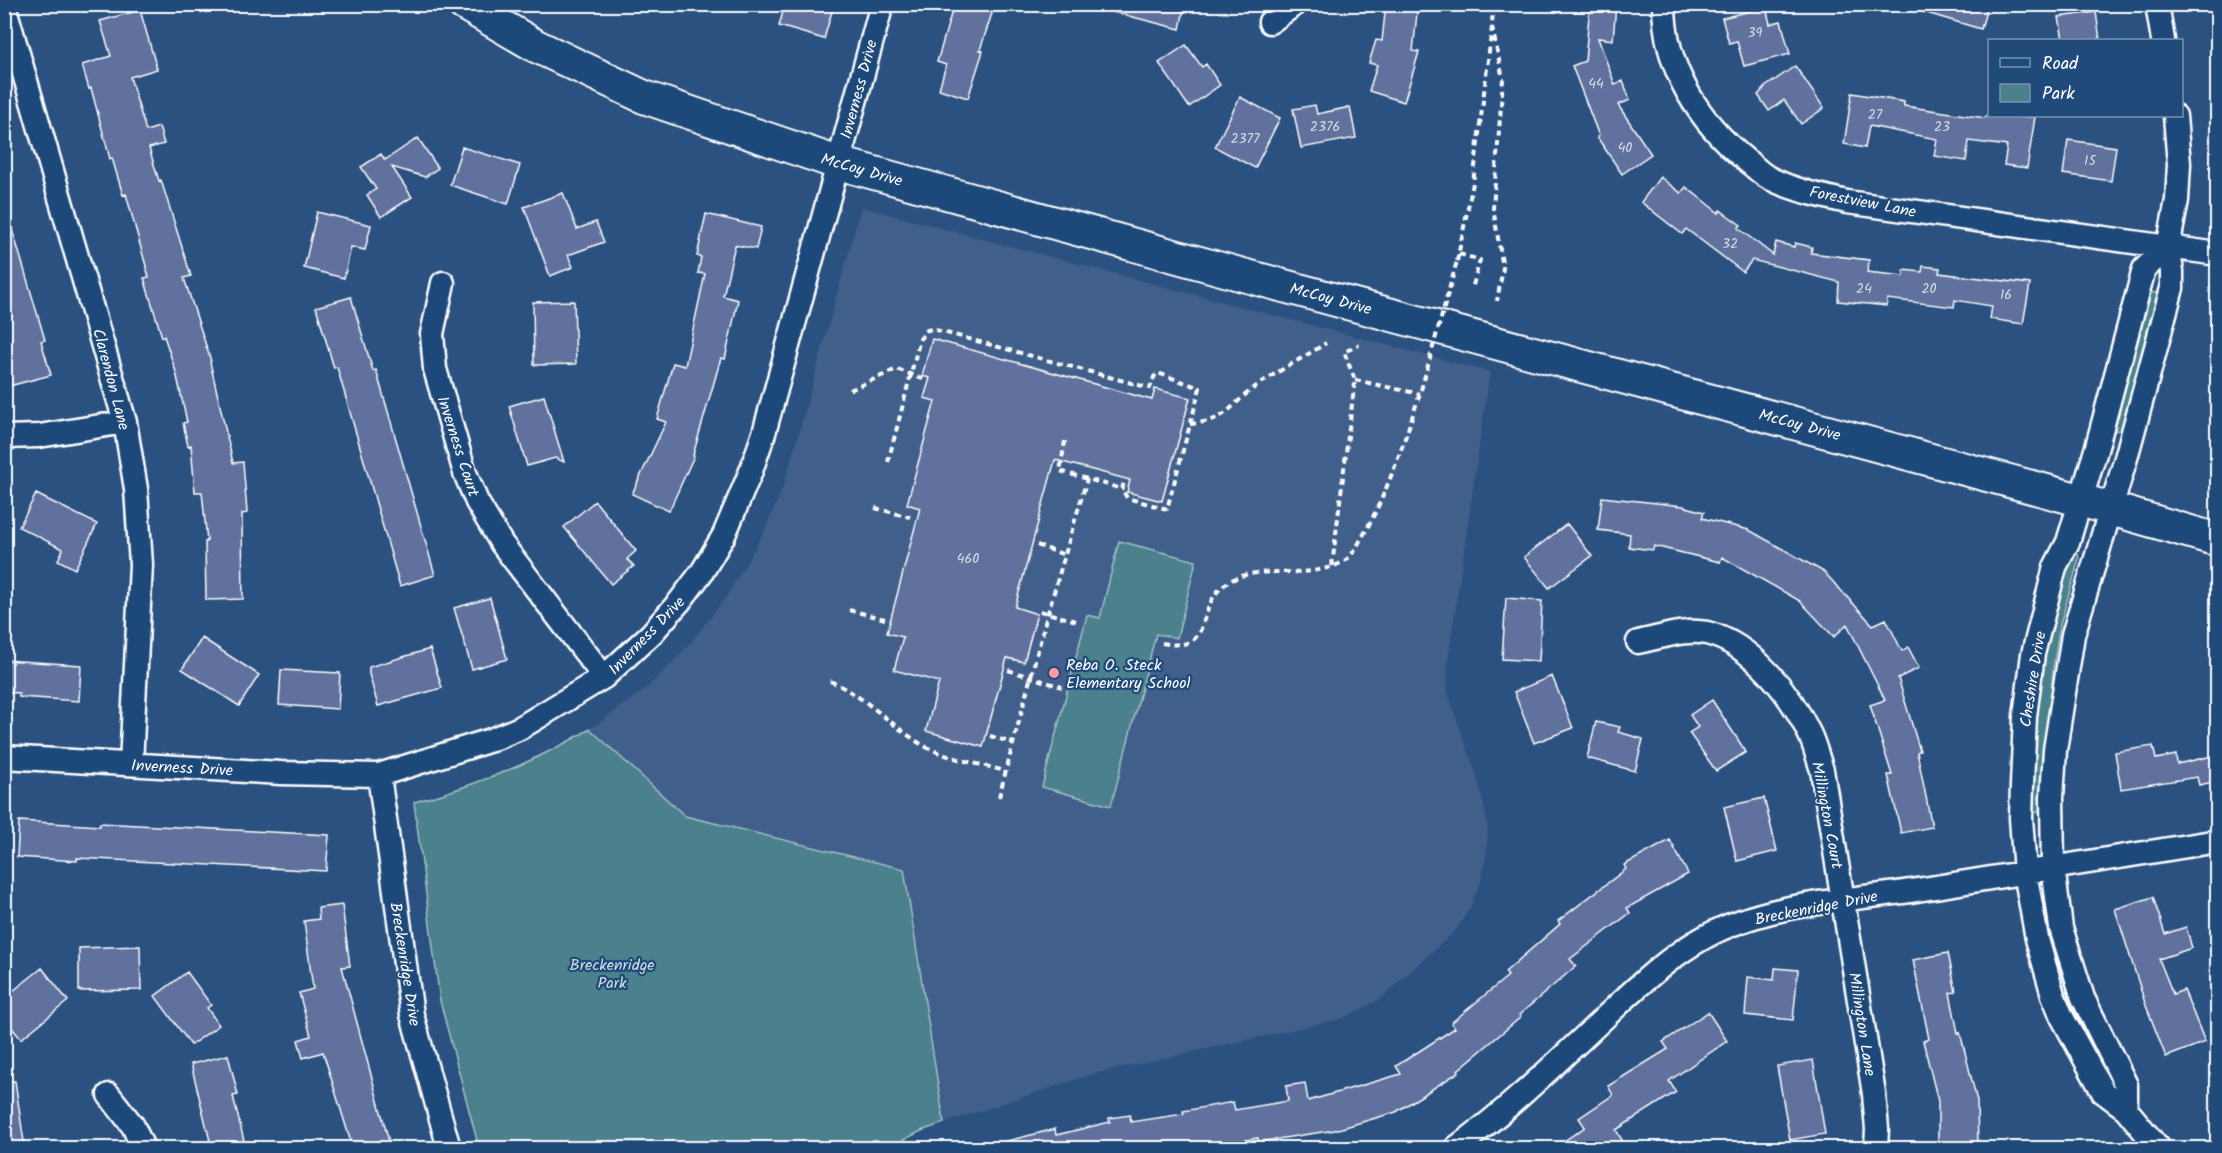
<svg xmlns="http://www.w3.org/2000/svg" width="2222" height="1153" font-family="Kalam,sans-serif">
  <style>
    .built { fill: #3f5e8b }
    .green { fill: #4b808d; stroke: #a5c0c6; stroke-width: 1.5 }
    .building { fill: #60719d; stroke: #fff; stroke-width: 1.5 }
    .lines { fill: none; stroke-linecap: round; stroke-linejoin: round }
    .street-casing { stroke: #fff; stroke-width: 27 }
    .secondary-casing { stroke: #fff; stroke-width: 36 }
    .path { stroke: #fff; stroke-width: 4; stroke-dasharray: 6 4.5; stroke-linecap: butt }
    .street { stroke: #1f4a7a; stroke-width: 22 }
    .secondary { stroke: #1f4a7a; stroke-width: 32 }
    .path-bridge { stroke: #fff; stroke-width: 4; stroke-dasharray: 6 4.5; stroke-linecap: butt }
    .poi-dot { fill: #ff9aa2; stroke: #1f4a7a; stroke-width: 2 }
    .labels { text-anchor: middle; stroke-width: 4.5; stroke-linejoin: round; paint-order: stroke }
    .number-label { font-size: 14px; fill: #d7dce6 }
    .street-label { font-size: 16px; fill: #fff; stroke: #1f4a7a }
    .poi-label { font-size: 16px; fill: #fff; stroke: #1f4a7a; text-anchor: start }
    .park-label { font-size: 16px; fill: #d2dfe2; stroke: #1f4a7a }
  </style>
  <rect width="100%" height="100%" fill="#2b5180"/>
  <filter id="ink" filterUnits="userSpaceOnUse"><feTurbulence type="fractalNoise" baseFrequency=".0167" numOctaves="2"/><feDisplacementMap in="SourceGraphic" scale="12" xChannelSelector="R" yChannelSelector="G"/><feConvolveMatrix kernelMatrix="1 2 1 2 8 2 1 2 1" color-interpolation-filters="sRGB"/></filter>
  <g filter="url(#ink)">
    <path class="built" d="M 861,207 L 1490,372 L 1448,660 L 1447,687 L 1450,700 L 1476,773 L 1484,805 L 1488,830 L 1486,856 L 1481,881 L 1470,908 L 1457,929 L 1379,1000 L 1341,1019 L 1093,1074 L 944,1123 L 904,869 L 685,816 L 590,729 L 648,687 L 687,647 L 726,597 L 763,534 L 783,487 L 797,440 Z"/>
    <path class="green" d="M 2151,292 L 2155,293 L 2158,296 L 2124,429 L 2115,431 L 2113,427 L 2148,294 Z
      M 1119,541 L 1196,561 L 1177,638 L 1156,634 L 1111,806 L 1042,787 L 1087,615 L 1100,618 Z
      M 2074,552 L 2078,554 L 2079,559 L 2060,625 L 2053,669 L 2044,808 L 2040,812 L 2034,812 L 2032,806 L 2036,691 L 2067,556 Z
      M 590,729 L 685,816 L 904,869 L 944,1123 L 921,1131 L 888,1148 L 479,1148 L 440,1001 L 414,802 C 478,785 533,763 590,729 Z
      M 2043,922 L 2049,926 L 2068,984 L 2117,1085 L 2111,1085 L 2073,1022 Z"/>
    <path class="building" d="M 785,4 L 834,4 L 824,39 L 779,26 Z
      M 954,4 L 995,4 L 980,50 L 983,51 L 968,98 L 939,89 L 946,65 L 937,62 Z
      M 1110,4 L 1185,4 L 1180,29 L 1109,11 Z
      M 1386,4 L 1418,4 L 1413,51 L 1419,52 L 1404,102 L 1369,91 L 1377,65 L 1369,63 L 1376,40 L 1382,41 Z
      M 1590,4 L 1616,4 L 1613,40 L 1598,38 L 1615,85 L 1623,81 L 1630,100 L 1618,105 L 1651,154 L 1622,174 L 1597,137 L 1599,136 L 1572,66 L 1585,61 Z
      M 1914,4 L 1988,4 L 1981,29 L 1913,9 Z
      M 1766,7 L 1770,24 L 1781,21 L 1790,54 L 1744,66 L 1737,41 L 1729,43 L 1722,18 Z
      M 140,10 L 157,69 L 130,77 L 146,131 L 159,127 L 164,144 L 149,148 L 159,181 L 161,180 L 191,276 L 184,278 L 211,361 L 210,362 L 233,463 L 243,462 L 247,513 L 242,514 L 243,599 L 206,600 L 205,542 L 207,541 L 202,492 L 195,492 L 191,445 L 188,446 L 183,423 L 187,422 L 176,372 L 164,336 L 162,337 L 144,278 L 149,277 L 126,194 L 123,195 L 112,158 L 110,159 L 91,88 L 89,89 L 82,65 L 111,56 L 100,21 Z
      M 2096,12 L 2100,40 L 2063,40 L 2059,17 Z
      M 1186,45 L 1202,67 L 1206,64 L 1220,85 L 1189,107 L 1159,63 Z
      M 1795,66 L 1824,108 L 1801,124 L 1784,100 L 1769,111 L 1758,95 L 1765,87 Z
      M 1852,93 L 1904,102 L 1904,106 L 1985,118 L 1986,116 L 2035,117 L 2027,168 L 2004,165 L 2007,146 L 1969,141 L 1966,161 L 1934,156 L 1937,139 L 1869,126 L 1865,148 L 1844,144 Z
      M 1240,97 L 1280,118 L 1255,168 L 1215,147 Z
      M 1315,105 L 1317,114 L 1350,107 L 1356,138 L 1301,148 L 1293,109 Z
      M 418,138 L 438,168 L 425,177 L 392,167 L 412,197 L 381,217 L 367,195 L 376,189 L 361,167 L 381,154 L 385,160 Z
      M 2068,140 L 2116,147 L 2111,181 L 2063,174 Z
      M 462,147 L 520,165 L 508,204 L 450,185 Z
      M 1660,177 L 1681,193 L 1686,187 L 1719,213 L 1720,210 L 1741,225 L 1738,228 L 1773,255 L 1776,242 L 1794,247 L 1795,243 L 1812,247 L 1811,253 L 1869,260 L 1867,272 L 1904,276 L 1904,270 L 1922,272 L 1923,266 L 1940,268 L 1939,273 L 2030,284 L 2023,324 L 1990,319 L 1992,306 L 1955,300 L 1954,307 L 1887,299 L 1887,306 L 1838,301 L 1839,282 L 1752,260 L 1743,272 L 1686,229 L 1682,234 L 1641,202 Z
      M 563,193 L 577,229 L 596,222 L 604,242 L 568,255 L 573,267 L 550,276 L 524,207 Z
      M 317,212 L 371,225 L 365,250 L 351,247 L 344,278 L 304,268 Z
      M 706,214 L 761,227 L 756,249 L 735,245 L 723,296 L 738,300 L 725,359 L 721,358 L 693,455 L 694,456 L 669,511 L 632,494 L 666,422 L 657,419 L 673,363 L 685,366 L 705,274 L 698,273 L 701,257 L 697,256 Z
      M 9,218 L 45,340 L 41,341 L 51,375 L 9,386 L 4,372 L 4,219 Z
      M 351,297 L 373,371 L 376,370 L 435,575 L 400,586 L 337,367 L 334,368 L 316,307 Z
      M 574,301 L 576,364 L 534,365 L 533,302 Z
      M 932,339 L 1152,400 L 1155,389 L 1190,398 L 1162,501 L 1127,492 L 1130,480 L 1055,460 L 1015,607 L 1037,614 L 1024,662 L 1007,658 L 983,747 L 926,731 L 939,682 L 894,670 L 903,637 L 887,633 L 920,508 L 907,504 L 935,401 L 924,398 L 930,378 L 922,376 Z
      M 544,396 L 564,462 L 555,458 L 527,466 L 509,406 Z
      M 36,494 L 97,524 L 75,569 L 58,560 L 63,549 L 19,527 Z
      M 1602,497 L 1683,506 L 1704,512 L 1702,518 L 1749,530 L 1824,572 L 1873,625 L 1886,619 L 1902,651 L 1908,647 L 1919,668 L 1898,678 L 1920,751 L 1917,752 L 1932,827 L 1901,833 L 1888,775 L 1892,775 L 1870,705 L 1885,700 L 1847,624 L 1834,637 L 1800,601 L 1722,557 L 1720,562 L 1654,546 L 1653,550 L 1629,547 L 1630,534 L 1598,530 Z
      M 595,501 L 636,551 L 627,559 L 634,566 L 611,584 L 564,527 Z
      M 1567,524 L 1592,556 L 1549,588 L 1524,557 Z
      M 490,598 L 507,659 L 472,669 L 454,608 Z
      M 1506,598 L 1542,601 L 1539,661 L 1502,659 Z
      M 202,638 L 259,675 L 239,706 L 182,669 Z
      M 430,649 L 442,688 L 378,706 L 369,674 L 369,667 Z
      M 4,660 L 81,665 L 79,701 L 19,697 L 19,693 L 4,692 Z
      M 281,670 L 340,673 L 338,709 L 279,705 Z
      M 1552,676 L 1573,728 L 1534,743 L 1514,692 Z
      M 1712,700 L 1746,752 L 1716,771 L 1689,733 L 1698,727 L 1690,715 Z
      M 1596,722 L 1620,727 L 1618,732 L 1643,739 L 1635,771 L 1587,758 Z
      M 2153,746 L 2156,759 L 2176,755 L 2177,764 L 2217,755 L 2217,781 L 2199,785 L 2197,777 L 2121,789 L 2115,752 Z
      M 1764,798 L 1777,851 L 1737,861 L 1724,807 Z
      M 19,821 L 100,826 L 100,823 L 329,835 L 326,871 L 77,858 L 77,861 L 17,857 Z
      M 1670,840 L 1688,874 L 1627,908 L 1630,913 L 1570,959 L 1576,966 L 1519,1015 L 1521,1017 L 1458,1070 L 1459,1072 L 1396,1112 L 1335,1130 L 1258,1142 L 1258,1138 L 1197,1149 L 1003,1149 L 1003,1142 L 1055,1129 L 1056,1135 L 1110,1122 L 1109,1118 L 1130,1115 L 1131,1122 L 1184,1114 L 1183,1111 L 1233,1102 L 1235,1110 L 1288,1101 L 1286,1086 L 1305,1083 L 1308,1101 L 1401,1074 L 1396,1066 L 1455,1028 L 1451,1023 L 1508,976 L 1505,972 L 1560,924 L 1558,921 L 1626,869 L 1624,865 Z
      M 2153,897 L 2165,934 L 2186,927 L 2192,948 L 2159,959 L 2173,994 L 2184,990 L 2205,1042 L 2166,1057 L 2145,1003 L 2115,909 Z
      M 342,905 L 350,966 L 342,967 L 391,1149 L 353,1149 L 323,1052 L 303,1058 L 298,1040 L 311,1036 L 299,993 L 313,989 L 304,921 L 319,919 L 318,908 Z
      M 140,946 L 141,990 L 79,991 L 79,948 Z
      M 1948,953 L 1956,992 L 1950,993 L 1958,1033 L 1960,1032 L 1977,1101 L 1978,1149 L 1938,1149 L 1938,1101 L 1923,1041 L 1929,1039 L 1913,960 Z
      M 42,968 L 68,1001 L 21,1039 L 4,1018 L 4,998 Z
      M 1775,968 L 1798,970 L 1793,1020 L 1745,1015 L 1748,977 L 1774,980 Z
      M 187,972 L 211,1005 L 207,1008 L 219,1025 L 191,1045 L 155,996 Z
      M 1708,1012 L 1727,1041 L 1669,1081 L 1676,1092 L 1616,1130 L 1622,1140 L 1610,1149 L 1552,1149 L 1585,1127 L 1579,1118 L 1613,1095 L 1608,1086 L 1668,1049 L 1663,1042 Z
      M 228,1055 L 238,1095 L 233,1096 L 246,1149 L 212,1149 L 191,1064 Z
      M 1813,1060 L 1825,1134 L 1790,1140 L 1777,1066 Z
      M 4,1081 L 15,1081 L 25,1149 L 4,1149 Z"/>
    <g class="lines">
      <g class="street-casing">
        <path id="street" d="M 1664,4 C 1664,68 1699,122 1747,161 C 1754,166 1761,174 1769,178 C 1793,190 1821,196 1847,202 L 2218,254
          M 2157,4 L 2163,40
          M 4,5 L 125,422 L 136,489 L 141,565 L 131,764
          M 1270,22 L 1295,4
          M 443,283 L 432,334 L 435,369 L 465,473 L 477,502 L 502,544 L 604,677
          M 4,437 L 39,436 L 125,422
          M 1638,642 C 1659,638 1685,628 1707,633 C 1753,645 1791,694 1810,735 C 1815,746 1818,759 1822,770 L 1874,1094 L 1877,1129 L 1876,1148
          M 4,757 L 281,773 L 379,775 L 491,740 L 520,728 L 604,677 L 651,634 L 680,601 L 702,572 L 724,535 L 751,471 L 764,433 L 882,4
          M 379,775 L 412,1015 L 449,1148
          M 109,1095 L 133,1126 L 143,1148
          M 2126,1109 L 2126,1085 L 2083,998 L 2061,928 L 2053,867 L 2052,798 L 2055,750 L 2073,635 L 2126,458 L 2172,288 L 2172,271 L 2168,248 L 2177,200 L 2179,164 L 2175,116
          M 1456,1148 C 1508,1110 1555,1064 1602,1020 C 1634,990 1666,958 1705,937 C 1769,902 1847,901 1917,890 C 2017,874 2117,857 2218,841
          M 2158,1148 L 2126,1109 L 2103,1092 L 2062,1017 L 2053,995 L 2037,939 L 2025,872 L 2021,818 L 2022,785 L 2025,716 L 2033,654 L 2055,567 L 2068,542 L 2096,450 L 2144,269 L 2168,248"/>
      </g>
      <g class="secondary-casing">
        <path id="secondary" d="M 464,4 L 536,46 L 644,97 L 838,163 L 1243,275 L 2080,500 L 2218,540"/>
      </g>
      <path class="path" d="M 1492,27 L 1503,79 L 1493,208 L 1503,268 L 1497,301
        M 1459,254 L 1480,260 L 1472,289
        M 1457,261 L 1473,183 L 1492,27 L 1493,4
        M 1355,380 L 1420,394
        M 850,390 L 897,369 L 925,380
        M 1190,424 C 1227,420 1224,412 1250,391 C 1273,373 1302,359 1326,343
        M 1065,441 L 1060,471 L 1122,489 L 1124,482
        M 888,462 L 920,339 L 927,330 L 932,329 L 1150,388 L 1154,377 L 1158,373 L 1200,388 L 1167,509 L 1127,498 L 1122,489
        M 875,508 L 910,517
        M 1037,545 L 1065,555
        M 1332,566 L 1355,380 L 1344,352 L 1359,345
        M 849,610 L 885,619
        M 1040,611 L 1080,622
        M 1162,643 C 1215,653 1194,611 1223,586 C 1243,568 1277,573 1302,572 C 1316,571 1334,568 1346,560 C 1354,554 1359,542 1364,534 C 1389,489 1405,439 1421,390
        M 1008,670 L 1062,687
        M 830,681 C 865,696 889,724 921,744 C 944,758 980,764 1005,771
        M 990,736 L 1013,743
        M 999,797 L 1045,623 L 1087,479"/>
      <use href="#street" class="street"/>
      <use href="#secondary" class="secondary"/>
      <path class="path-bridge" d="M 1421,390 L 1457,261"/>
    </g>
  </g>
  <circle class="poi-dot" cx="1054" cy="673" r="6"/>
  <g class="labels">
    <g class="number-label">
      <text x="1755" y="37">39</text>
      <text x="1596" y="88">44</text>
      <text x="1875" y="119">27</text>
      <text x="1325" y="131">2376</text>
      <text x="1942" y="131">23</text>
      <text x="1245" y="143">2377</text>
      <text x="1625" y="152">40</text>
      <text x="2090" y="165">15</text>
      <text x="1730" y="248">32</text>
      <text x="1864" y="293">24</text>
      <text x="1929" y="293">20</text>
      <text x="2006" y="299">16</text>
      <text x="968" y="563">460</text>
    </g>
    <g class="street-label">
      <text transform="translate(858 89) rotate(-75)" y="6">Inverness Drive</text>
      <text transform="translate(862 169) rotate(16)" y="6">McCoy Drive</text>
      <text transform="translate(1863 201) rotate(11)" y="6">Forestview Lane</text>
      <text transform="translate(1331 298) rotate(15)" y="6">McCoy Drive</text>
      <text transform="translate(112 379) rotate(75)" y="6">Clarendon Lane</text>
      <text transform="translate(1800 424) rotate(15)" y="6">McCoy Drive</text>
      <text transform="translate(459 446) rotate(72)" y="6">Inverness Court</text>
      <text transform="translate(646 635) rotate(-46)" y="6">Inverness Drive</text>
      <text transform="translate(2032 679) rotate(-81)" y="6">Cheshire Drive</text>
      <text transform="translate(182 767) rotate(3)" y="6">Inverness Drive</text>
      <text transform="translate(1828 815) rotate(79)" y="6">Millington Court</text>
      <text transform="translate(1816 907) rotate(-11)" y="6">Breckenridge Drive</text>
      <text transform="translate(406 964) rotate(81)" y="6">Breckenridge Drive</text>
      <text transform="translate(1863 1024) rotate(81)" y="6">Millington Lane</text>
    </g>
    <g class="poi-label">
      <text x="1066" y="670">Reba O. Steck<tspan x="1066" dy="18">Elementary School</tspan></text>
    </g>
    <g class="park-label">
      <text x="612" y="970">Breckenridge<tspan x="612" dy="18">Park</tspan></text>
    </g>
  </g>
  <rect width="2222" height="1153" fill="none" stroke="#1f4a7a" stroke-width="24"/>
  <rect x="12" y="12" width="2198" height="1129" fill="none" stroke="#fff" stroke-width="2" filter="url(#ink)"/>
  <rect x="1988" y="39" width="195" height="78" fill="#1f4a7a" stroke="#7992af" stroke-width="1.5"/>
  <rect x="2000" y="58" width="30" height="9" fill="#1f4a7a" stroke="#7992af" stroke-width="1.5"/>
  <text x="2042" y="69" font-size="18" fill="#ffffff">Road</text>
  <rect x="2000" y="84" width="30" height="18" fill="#4b808d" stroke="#7992af" stroke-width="1.5"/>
  <text x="2042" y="99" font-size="18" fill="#ffffff">Park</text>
</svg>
